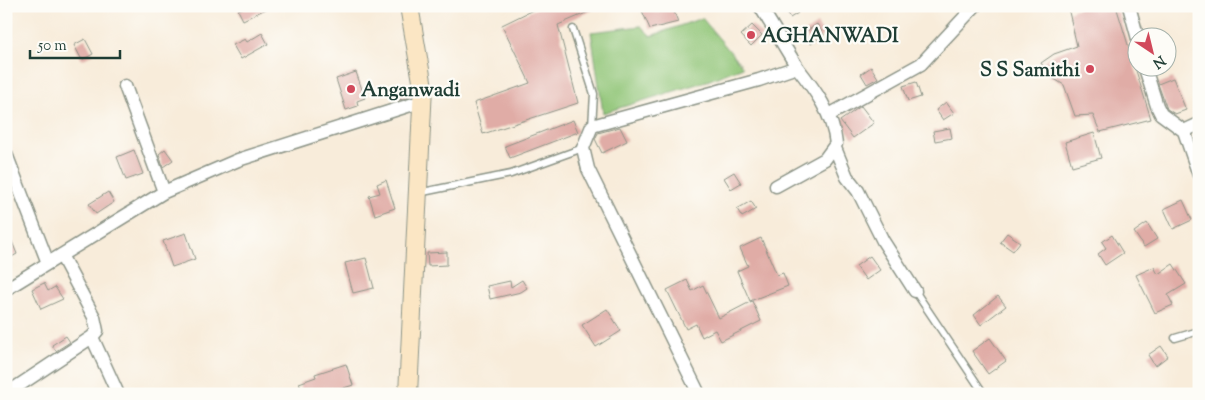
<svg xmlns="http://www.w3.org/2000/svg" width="1205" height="400" font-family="'Sorts Mill Goudy',serif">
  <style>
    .green { fill: #90c577; stroke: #588156 }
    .building { fill: #e0aca6 }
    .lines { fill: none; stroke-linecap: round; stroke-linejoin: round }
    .service-casing { stroke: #8c9487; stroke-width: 9 }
    .minor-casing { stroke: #8c9487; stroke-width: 15 }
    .secondary-casing { stroke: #8c9487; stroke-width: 20 }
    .service { stroke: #fff; stroke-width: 6 }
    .minor { stroke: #fff; stroke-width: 12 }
    .secondary { stroke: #fbe6c4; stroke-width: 18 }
    .poi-dot { fill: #d1495b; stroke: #fdfcf7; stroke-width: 2 }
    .labels { text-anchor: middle; stroke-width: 4.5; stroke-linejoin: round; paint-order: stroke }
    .poi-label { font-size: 20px; font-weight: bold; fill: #1f3d34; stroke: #fdfcf7; text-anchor: start }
  </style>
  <rect width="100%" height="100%" fill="#fdfcf7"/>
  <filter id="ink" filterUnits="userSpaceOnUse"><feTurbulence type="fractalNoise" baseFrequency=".02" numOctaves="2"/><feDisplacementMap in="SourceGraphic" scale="10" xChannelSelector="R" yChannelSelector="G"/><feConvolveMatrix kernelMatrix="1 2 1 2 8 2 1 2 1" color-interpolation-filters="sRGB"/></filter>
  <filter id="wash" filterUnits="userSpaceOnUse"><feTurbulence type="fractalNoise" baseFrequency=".0096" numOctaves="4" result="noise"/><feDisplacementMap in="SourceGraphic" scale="20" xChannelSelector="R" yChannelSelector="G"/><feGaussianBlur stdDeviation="1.12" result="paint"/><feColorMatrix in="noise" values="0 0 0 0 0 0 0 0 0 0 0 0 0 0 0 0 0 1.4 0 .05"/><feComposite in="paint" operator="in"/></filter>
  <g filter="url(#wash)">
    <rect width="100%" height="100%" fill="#f8ecda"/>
    <path class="green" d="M 702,18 L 743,67 L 707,81 L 603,113 L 591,32 L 641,26 L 651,36 Z"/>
    <g id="blocks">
      <path class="building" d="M 247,6 L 272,6 L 243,20 L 238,10 Z
        M 541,6 L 602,6 L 558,25 L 578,103 L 483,134 L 474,103 L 530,83 L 502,25 Z
        M 640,6 L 672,6 L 678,22 L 650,29 Z
        M 782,6 L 793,6 L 798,13 L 790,18 Z
        M 1083,6 L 1116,6 L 1151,119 L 1100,132 L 1093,115 L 1075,116 L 1064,85 L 1048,75 L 1041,63 L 1054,54 L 1077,46 L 1069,12 Z
        M 817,24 L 824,35 L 811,44 L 804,33 Z
        M 752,25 L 762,35 L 751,46 L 741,35 Z
        M 262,33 L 268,44 L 241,59 L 233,45 L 245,39 L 247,42 Z
        M 85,39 L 93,54 L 82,60 L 74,45 Z
        M 871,67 L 878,78 L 867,84 L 861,74 Z
        M 356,72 L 365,98 L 357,101 L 358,106 L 346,110 L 336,79 Z
        M 1173,78 L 1186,110 L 1175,114 L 1167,109 L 1158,84 Z
        M 916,82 L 921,97 L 908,101 L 903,86 Z
        M 409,85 L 410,97 L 395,101 L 394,86 Z
        M 946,102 L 954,113 L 943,120 L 936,110 Z
        M 861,106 L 874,123 L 853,138 L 840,121 Z
        M 573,120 L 578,132 L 510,158 L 505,146 Z
        M 620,127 L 627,141 L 602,153 L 595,139 L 598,133 Z
        M 950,128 L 952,138 L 935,141 L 933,131 Z
        M 1094,133 L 1101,158 L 1072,166 L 1065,142 Z
        M 165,149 L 173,160 L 163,167 L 159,154 Z
        M 134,150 L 143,174 L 126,180 L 117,157 Z
        M 734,172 L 741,183 L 731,189 L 724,178 Z
        M 386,180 L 395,208 L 375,215 L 369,196 L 380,193 L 377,184 Z
        M 108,192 L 114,202 L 96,214 L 89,204 Z
        M 1183,200 L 1192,220 L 1173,229 L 1164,209 Z
        M 751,201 L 756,209 L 742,217 L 737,209 Z
        M 1147,223 L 1157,239 L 1144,247 L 1134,232 Z
        M 6,227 L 17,254 L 6,260 Z
        M 186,233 L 195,259 L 172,267 L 163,241 Z
        M 1007,233 L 1020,242 L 1013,251 L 1000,242 Z
        M 1112,235 L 1123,253 L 1105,265 L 1098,254 L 1106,248 L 1102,242 Z
        M 761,238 L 777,275 L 783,273 L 788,286 L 750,301 L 737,271 L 748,266 L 740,248 Z
        M 447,252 L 447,265 L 428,266 L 427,253 Z
        M 870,256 L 880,270 L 866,280 L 856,266 Z
        M 366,258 L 374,288 L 353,293 L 345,263 Z
        M 1173,264 L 1186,284 L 1168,295 L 1173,305 L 1155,313 L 1136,275 L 1154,267 L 1158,274 Z
        M 522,280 L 527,288 L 521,292 L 490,299 L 487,286 L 510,281 L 511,287 Z
        M 687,280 L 692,291 L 703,285 L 719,318 L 752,301 L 761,321 L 721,341 L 715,330 L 702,337 L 696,324 L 686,329 L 667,290 Z
        M 44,283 L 48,291 L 55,287 L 63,299 L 41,309 L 32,289 Z
        M 998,296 L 1006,306 L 981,325 L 974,315 Z
        M 607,309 L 621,331 L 596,347 L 582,325 Z
        M 66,336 L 70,342 L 56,351 L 52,345 Z
        M 990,338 L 1006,361 L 988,374 L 972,351 Z
        M 1161,346 L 1168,356 L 1155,366 L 1148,355 Z
        M 346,364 L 353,385 L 326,394 L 303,394 L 299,383 L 316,377 L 315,374 Z"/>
    </g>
  </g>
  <g filter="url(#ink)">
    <use href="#blocks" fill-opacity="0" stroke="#8c9487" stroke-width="1"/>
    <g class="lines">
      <g class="service-casing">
        <path id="service" d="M 573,29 L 594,94 L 592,126
          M 418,193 L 511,174 L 583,148
          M 915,291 L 984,394
          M 1175,338 L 1199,331"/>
      </g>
      <g class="minor-casing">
        <path id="minor" d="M 1129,6 L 1138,39
          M 1145,68 L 1157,106 L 1161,114 L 1184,131 L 1199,175
          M 125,86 L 164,192
          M 829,115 L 921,64 L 975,6
          M 1184,131 L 1199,124
          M 835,148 L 847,177 L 858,191 L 883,241 L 915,291
          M 6,154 L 48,263
          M 776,186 L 825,159 L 836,144 C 833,114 815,90 797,67
          M 6,289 L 164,192 L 238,160 L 423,101
          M 92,337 L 118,394
          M 6,394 L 92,337 L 97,331 L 94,317 L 61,255
          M 699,394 L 588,169 L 583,148 L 592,126 L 759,80 L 797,67 L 760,6"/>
      </g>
      <g class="secondary-casing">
        <path id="secondary" d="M 408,394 L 423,87 L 409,6"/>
      </g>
      <use href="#service" class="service"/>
      <use href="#minor" class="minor"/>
      <use href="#secondary" class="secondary"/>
    </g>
  </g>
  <g class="poi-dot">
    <circle cx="751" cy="35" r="5"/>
    <circle cx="1090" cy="69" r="5"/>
    <circle cx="351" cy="89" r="5"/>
  </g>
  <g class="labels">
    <g class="poi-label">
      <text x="761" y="42">AGHANWADI</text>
      <text x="1080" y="76" text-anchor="end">S S Samithi</text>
      <text x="361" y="96">Anganwadi</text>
    </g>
  </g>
  <rect width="1205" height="400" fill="none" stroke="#fdfcf7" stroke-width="25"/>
  <g transform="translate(1152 52) rotate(145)"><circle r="24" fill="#fdfcf7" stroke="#a4b0a9"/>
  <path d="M0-4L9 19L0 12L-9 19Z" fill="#d1495b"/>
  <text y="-8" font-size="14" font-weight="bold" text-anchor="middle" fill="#1f3d34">N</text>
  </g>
  <path d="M30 50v8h90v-8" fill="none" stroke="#1f3d34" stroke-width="2.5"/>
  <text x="38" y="50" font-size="15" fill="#1f3d34" stroke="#fdfcf7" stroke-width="4" paint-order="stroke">50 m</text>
</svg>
